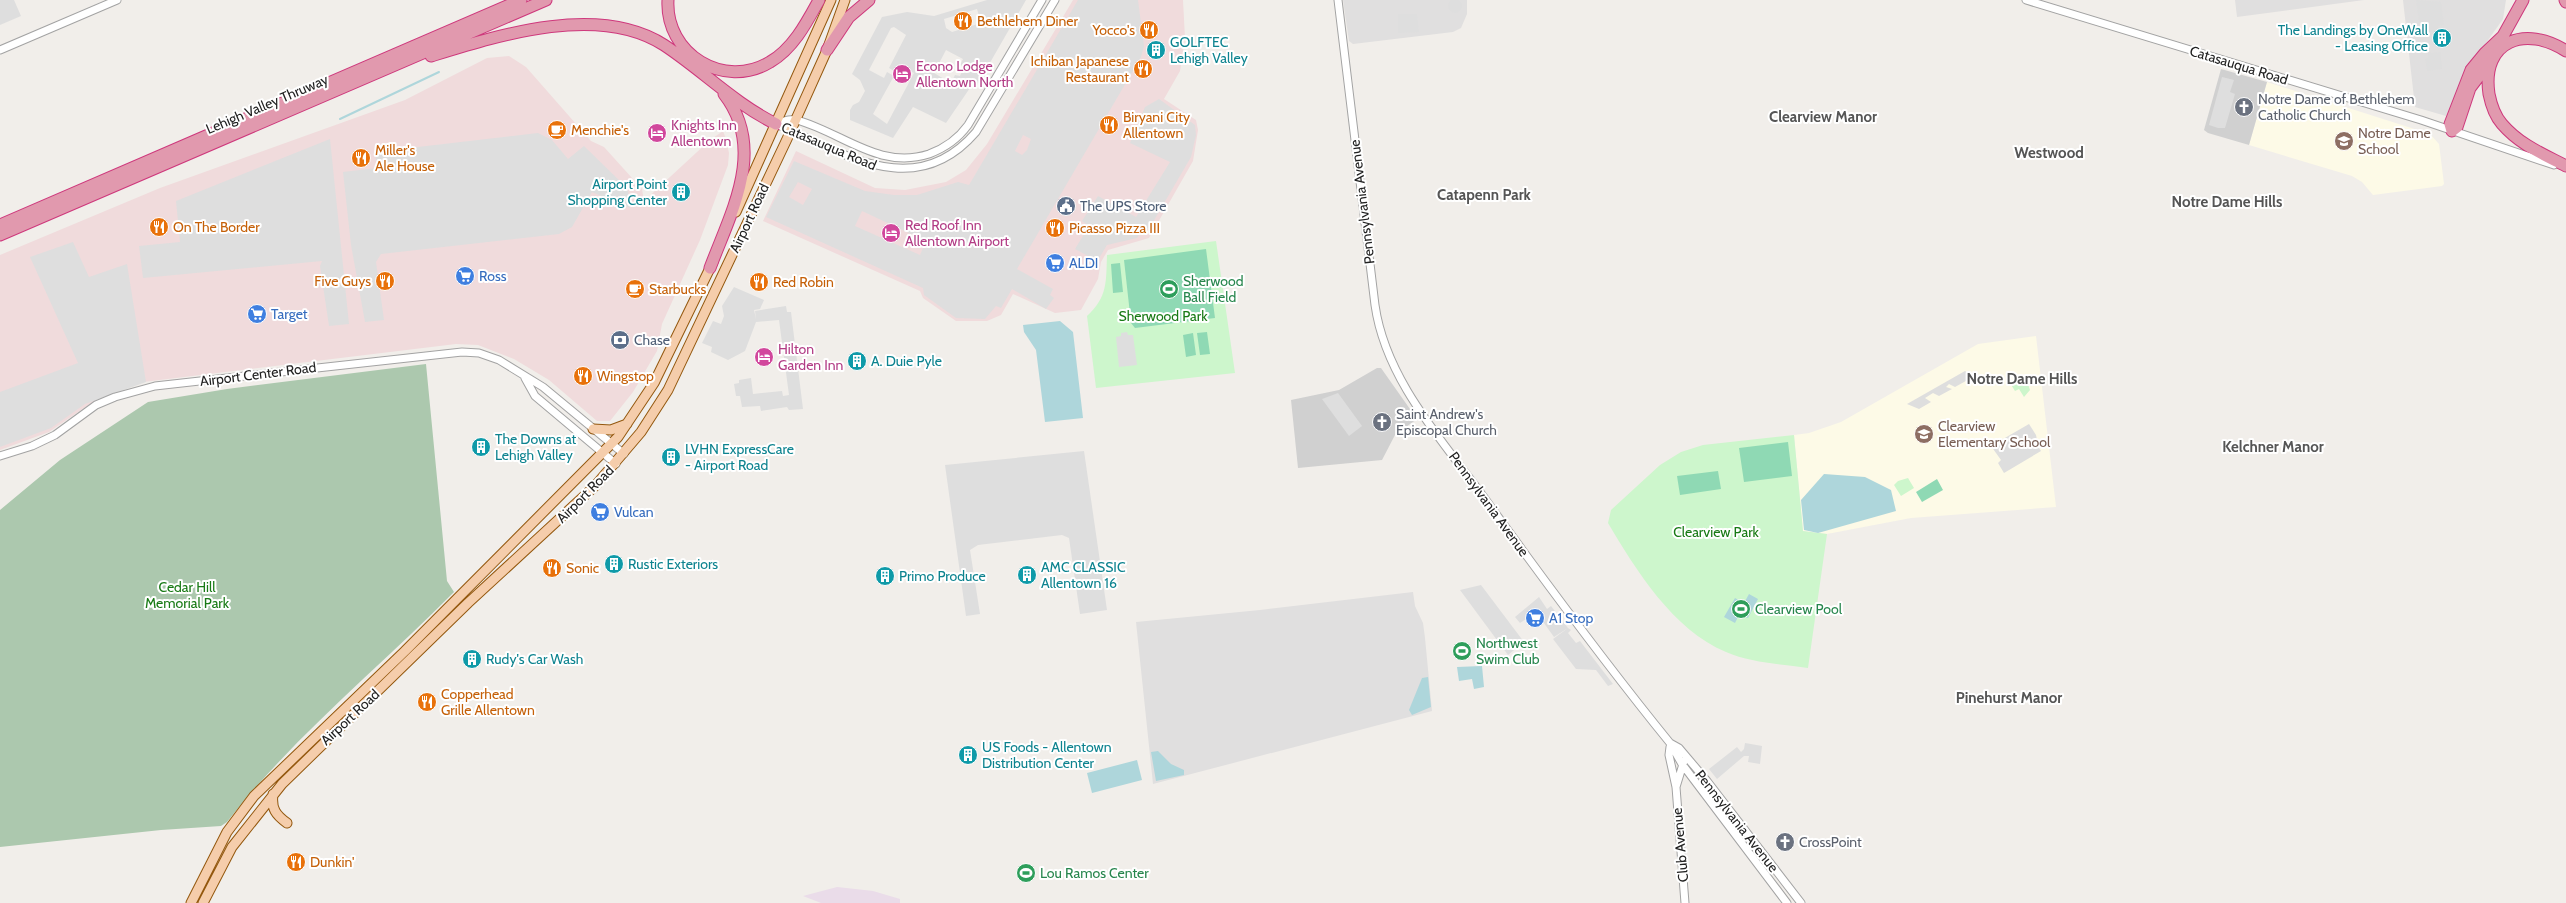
<svg xmlns="http://www.w3.org/2000/svg" width="2566" height="903" font-family="Cabin,sans-serif">
  <style>
    .residential { fill: #e0dfdf }
    .commercial { fill: #f0dbdc }
    .industrial { fill: #eadce9 }
    .education { fill: #fdfae7 }
    .religious { fill: #d0d0d0 }
    .cemetery { fill: #acc8ae }
    .park { fill: #cdf6cc }
    .pitch { fill: #8fd9b4 }
    .parking { fill: #dedede; fill-rule: evenodd }
    .water { fill: #aed6db }
    .lines { fill: none; stroke-linecap: round; stroke-linejoin: round }
    .stream { stroke: #aed6db; stroke-width: 2 }
    .minor-casing { stroke: #a3a3a3; stroke-width: 9 }
    .major-casing { stroke: #93570d; stroke-width: 11 }
    .highway-casing { stroke: #ce387c; stroke-width: 13 }
    .minor { stroke: #fff; stroke-width: 7 }
    .major { stroke: #f5cdab; stroke-width: 9 }
    .highway { stroke: #e199ae; stroke-width: 11 }
    .labels { text-anchor: middle; stroke-width: 4; stroke-linejoin: round; paint-order: stroke }
    .food-label { font-size: 14px; fill: #c56008; stroke: #fff; text-anchor: start }
    .culture-label { font-size: 14px; fill: #0d838f; stroke: #fff; text-anchor: start }
    .street-label { font-size: 14px; fill: #222; stroke: #fff }
    .hotel-label { font-size: 14px; fill: #b23c85; stroke: #fff; text-anchor: start }
    .worship-label { font-size: 14px; fill: #5b616d; stroke: #fff; text-anchor: start }
    .education-label { font-size: 14px; fill: #785e54; stroke: #fff; text-anchor: start }
    .service-label { font-size: 14px; fill: #4e5e75; stroke: #fff; text-anchor: start }
    .shop-label { font-size: 14px; fill: #366cbe; stroke: #fff; text-anchor: start }
    .leisure-label { font-size: 14px; fill: #27864d; stroke: #fff; text-anchor: start }
    .park-label { font-size: 14px; fill: #187a15; stroke: #fff }
    .neighbourhood-label { font-size: 15px; font-weight: bold; fill: #555; stroke: #fff }
  </style>
  <rect width="100%" height="100%" fill="#f1eeea"/>
  <path class="residential" d="M 1343,0 L 1467,0 L 1467,14 L 1461,28 L 1453,32 L 1353,44 L 1349,41 Z
    M 2235,0 L 2364,0 L 2237,17 Z
    M 2403,0 L 2506,0 L 2503,19 L 2471,64 L 2446,116 L 2415,107 Z
    M 1413,592 L 1415,606 L 1423,623 L 1425,638 L 1432,711 L 1153,784 L 1136,622 L 1260,610 Z"/>
  <path class="commercial" d="M 1073,0 L 1183,0 L 1185,38 L 1180,71 L 1164,99 L 1196,120 L 1198,130 L 1193,161 L 1149,238 L 1108,250 L 1101,262 L 1098,279 L 1081,310 L 1055,313 L 1013,294 L 1001,315 L 987,321 L 956,321 L 923,298 L 920,291 L 763,221 L 796,151 L 875,188 L 905,190 L 946,182 L 966,170 L 987,144 Z
    M 509,56 L 526,67 L 591,141 L 604,147 L 642,189 L 644,201 L 710,140 L 723,131 L 726,139 L 729,153 L 728,165 L 700,240 L 662,324 L 657,351 L 633,392 L 610,421 L 597,421 L 549,380 L 514,359 L 478,345 L 456,344 L 135,383 L 106,393 L 49,432 L 0,450 L 0,255 L 160,188 L 405,100 L 487,58 Z"/>
  <path class="industrial" d="M 837,887 L 873,891 L 900,899 L 900,903 L 821,903 L 803,896 Z"/>
  <path class="education" d="M 2267,82 L 2430,134 L 2439,144 L 2444,184 L 2442,186 L 2373,195 L 2362,182 L 2352,176 L 2249,145 Z
    M 2036,336 L 2056,507 L 1911,518 L 1827,534 L 1803,531 L 1794,435 L 1809,433 L 1841,422 L 1978,344 Z"/>
  <path class="religious" d="M 2221,69 L 2267,82 L 2249,145 L 2208,133 L 2204,130 Z
    M 1377,368 L 1381,368 L 1417,419 L 1395,435 L 1382,460 L 1298,468 L 1291,400 L 1339,390 Z"/>
  <path class="cemetery" d="M 426,364 L 447,581 L 454,592 C 378,669 293,737 227,822 L 221,826 L 161,830 L 0,847 L 0,510 L 60,460 L 148,402 L 227,389 Z"/>
  <path class="park" d="M 1216,241 L 1235,373 L 1096,388 L 1087,316 C 1108,297 1106,281 1107,255 Z
    M 2027,381 L 2030,390 L 2024,397 L 2019,389 L 2015,391 L 2010,383 Z
    M 1794,435 L 1803,531 L 1827,534 L 1808,668 C 1781,664 1751,663 1726,652 C 1673,630 1636,570 1608,523 L 1611,510 L 1660,465 L 1681,452 L 1703,445 Z
    M 1908,478 L 1914,488 L 1901,496 L 1894,485 L 1898,481 Z"/>
  <path class="pitch" d="M 1206,249 L 1215,318 L 1135,328 L 1131,323 L 1124,260 Z
    M 1120,263 L 1123,292 L 1113,293 L 1111,264 Z
    M 1207,332 L 1210,354 L 1200,355 L 1197,333 Z
    M 1193,333 L 1196,355 L 1186,357 L 1183,335 Z
    M 1788,442 L 1792,476 L 1744,482 L 1739,448 Z
    M 1718,471 L 1721,489 L 1680,495 L 1677,476 Z
    M 1937,479 L 1943,490 L 1922,502 L 1916,492 Z"/>
  <path class="parking" d="M1448 6a7 7 0 1 1 14 0a7 7 0 1 1-14 0Z
    M 0,0 L 14,0 L 21,16 L 0,25 Z
    M 987,0 L 1026,0 L 976,87 L 972,85 L 946,123 L 913,107 L 893,138 L 850,120 L 850,110 L 853,105 L 859,102 L 865,91 L 860,80 L 852,74 L 882,17 L 907,12 L 934,16 ZM 977,9 L 981,23 L 952,32 L 946,28 L 944,19 ZM 894,27 L 906,35 L 889,68 L 896,72 L 900,66 L 914,73 L 887,124 L 873,114 L 894,76 L 887,72 L 884,78 L 869,70 L 891,28 ZM 946,50 L 963,59 L 960,65 L 964,67 L 960,76 L 955,75 L 951,83 L 934,73 Z
    M 1078,0 L 1138,0 L 1144,46 L 1141,57 L 1017,269 L 1053,289 L 1050,295 L 1054,298 L 1046,309 L 1012,289 L 1001,308 L 996,306 L 985,319 L 956,318 L 924,295 L 923,288 L 766,217 L 794,161 L 865,191 L 894,195 L 917,195 L 958,182 L 969,185 ZM 1023,135 L 1031,139 L 1027,150 L 1022,155 L 1015,151 ZM 798,182 L 812,189 L 803,205 L 789,197 ZM 862,211 L 926,241 L 920,255 L 855,226 Z
    M 2416,0 L 2441,2 L 2444,25 L 2438,26 L 2439,31 L 2425,32 L 2419,21 Z
    M 1398,14 L 1417,14 L 1419,32 L 1398,33 Z
    M 2440,52 L 2442,69 L 2427,71 L 2425,59 L 2428,58 L 2428,53 Z
    M 2222,77 L 2234,80 L 2230,92 L 2235,94 L 2225,128 L 2218,128 L 2209,125 Z
    M 1159,99 L 1195,125 L 1196,135 L 1191,157 L 1146,234 L 1141,232 L 1137,238 L 1107,245 L 1098,260 L 1090,257 L 1075,249 L 1089,226 L 1082,221 L 1098,196 L 1136,217 L 1170,162 L 1130,143 L 1145,107 Z
    M 538,133 L 552,140 L 568,159 L 584,146 L 623,184 L 628,191 L 630,208 L 592,192 L 572,227 L 559,234 L 381,254 L 376,262 L 384,320 L 365,322 L 351,245 L 343,172 L 377,168 L 375,152 Z
    M 330,139 L 349,324 L 329,326 L 320,266 L 322,261 L 143,278 L 139,246 L 180,242 L 176,201 Z
    M 73,242 L 89,277 L 127,264 L 146,382 L 85,404 L 51,428 L 0,447 L 0,392 L 78,363 L 30,257 Z
    M 734,287 L 764,300 L 760,309 L 754,310 L 756,319 L 755,311 L 786,306 L 787,312 L 791,312 L 803,409 L 789,410 L 787,407 L 761,411 L 760,406 L 742,407 L 740,396 L 736,396 L 734,384 L 739,383 L 739,380 L 751,378 L 753,394 L 782,391 L 783,396 L 789,395 L 779,320 L 756,322 L 745,351 L 728,360 L 711,352 L 712,347 L 702,343 L 713,321 L 721,324 L 724,316 L 722,306 Z
    M 1127,332 L 1128,335 L 1133,335 L 1137,365 L 1119,367 L 1116,337 L 1121,336 L 1121,333 Z
    M 1965,371 L 1973,377 L 1955,387 L 1949,384 L 1946,387 L 1952,389 L 1939,396 L 1933,393 L 1925,398 L 1931,402 L 1919,409 L 1907,404 Z
    M 1338,393 L 1362,426 L 1349,436 L 1322,399 Z
    M 2029,424 L 2036,435 L 2037,440 L 2035,442 L 2041,451 L 2004,473 L 1998,463 L 2001,460 L 1991,446 Z
    M 1084,451 L 1107,610 L 1080,614 L 1069,538 L 1062,535 L 978,545 L 970,550 L 980,614 L 966,616 L 945,465 Z
    M 1481,585 L 1524,642 L 1508,655 L 1460,590 Z
    M 1539,597 L 1547,609 L 1551,606 L 1568,628 L 1554,637 L 1536,612 L 1520,623 L 1515,617 Z
    M 1568,628 L 1571,630 L 1568,633 L 1576,643 L 1580,641 L 1613,684 L 1608,686 L 1596,670 L 1576,669 L 1553,639 Z
    M 1745,743 L 1762,746 L 1760,764 L 1748,762 L 1749,756 L 1744,756 L 1717,779 L 1709,769 L 1737,747 L 1741,752 L 1744,749 Z"/>
  <path class="water" d="M 1060,321 L 1073,332 L 1083,418 L 1045,422 L 1036,350 L 1024,332 L 1023,325 Z
    M 1824,474 L 1865,477 L 1891,490 L 1896,511 L 1818,533 L 1804,530 L 1801,500 Z
    M 1749,594 L 1758,599 L 1748,618 L 1739,615 L 1735,623 L 1724,617 L 1735,598 L 1744,603 Z
    M 1482,666 L 1484,687 L 1474,689 L 1472,679 L 1459,681 L 1457,667 Z
    M 1428,677 L 1431,707 L 1412,715 L 1409,710 L 1422,678 Z
    M 1158,751 L 1171,764 L 1184,770 L 1184,775 L 1156,781 L 1151,752 Z
    M 1137,760 L 1142,780 L 1092,793 L 1087,773 Z"/>
  <g class="lines">
    <path class="stream" d="M 340,119 L 439,72"/>
    <g class="minor-casing">
      <path id="minor" d="M 1338,0 L 1375,305 C 1386,383 1447,445 1491,507 C 1549,587 1608,667 1670,743 L 1682,764 L 1787,903
        M 2026,0 L 2421,120 L 2554,165
        M 0,50 L 117,0
        M 776,123 C 782,122 791,118 797,120 C 843,133 879,170 929,154 C 945,148 958,139 968,125 L 1042,0
        M 776,124 C 844,153 915,203 976,132 L 1055,0
        M 525,378 L 535,396 L 616,464
        M 0,456 L 32,446 L 55,435 L 96,405 L 115,397 L 155,386 L 462,352 L 479,353 L 499,360 L 543,387 L 624,454
        M 1670,743 L 1679,748 L 1707,781 L 1801,903
        M 1670,747 L 1669,755 L 1676,787 L 1685,903
        M 1676,787 L 1684,761"/>
    </g>
    <g class="major-casing">
      <path id="major" d="M 736,212 L 831,0
        M 593,429 L 611,430 L 627,424
        M 273,794 C 271,809 276,815 287,823
        M 191,903 L 227,832 L 254,796 L 405,651 L 618,437 L 654,383 L 713,262
        M 203,903 L 232,847 L 282,784 L 468,603 L 595,486 L 641,432 L 668,390 L 787,139 L 827,50 L 845,0"/>
    </g>
    <g class="highway-casing">
      <path id="highway" d="M 668,0 C 665,54 724,90 770,62 C 793,49 807,22 819,0
        M 2565,0 L 2566,2
        M 827,50 L 849,17 L 869,0
        M 2566,51 C 2526,25 2481,40 2489,94 C 2491,104 2495,116 2502,124 C 2520,145 2543,154 2566,166
        M 2495,55 L 2470,88 L 2457,127 L 2452,131 L 2450,124 L 2471,70 L 2485,53 L 2503,36 L 2523,0
        M 431,56 C 499,35 599,3 664,45 C 702,70 735,104 776,124
        M 0,225 L 521,0
        M 0,235 L 546,0
        M 710,268 C 731,212 767,149 724,94"/>
    </g>
    <use href="#minor" class="minor"/>
    <use href="#major" class="major"/>
    <use href="#highway" class="highway"/>
  </g>
  <defs>
    <g id="restaurant-disc" transform="scale(1)"><circle r="9.5" fill="#e8710a" stroke="#fff"/><path d="M-5-6h1v4h1v-4h1v4h1v-4h1v5L-1.5 .5V6h-2V.5L-5-1ZM5-6V6H3V1.5H1.5Q1.5-4 5-6Z" fill="#fff"/></g>
    <g id="building-disc" transform="scale(1)"><circle r="9.5" fill="#0f9aa8" stroke="#fff"/><path d="M-4-6H4V6H1V3H-1V6H-4ZM-2.5-4.3h1.7v1.8h-1.7ZM.8-4.3h1.7v1.8H.8ZM-2.5-1h1.7V.8h-1.7ZM.8-1h1.7V.8H.8Z" fill="#fff"/></g>
    <g id="hotel-disc" transform="scale(1)"><circle r="9.5" fill="#d1479c" stroke="#fff"/><path d="M-6-4.5h1.5V1H6V5H4.5V3h-9V5H-6ZM-4 0a1.8 1.8 0 1 1 3.6 0ZM.5 0V-2.5h3Q6-2.5 6 0Z" fill="#fff"/></g>
    <g id="church-disc" transform="scale(1)"><circle r="9.5" fill="#6b7280" stroke="#fff"/><path d="M-1.2-6h2.4v3.5h3.3v2.4h-3.3V6h-2.4V-.1h-3.3v-2.4h3.3Z" fill="#fff"/></g>
    <g id="cafe-disc" transform="scale(1)"><circle r="9.5" fill="#e8710a" stroke="#fff"/><path d="M-5.5-4.5H6V0H3Q3 3.5 0 3.5H-2.5Q-5.5 3.5-5.5 0ZM3-3.2v2h1.7v-2ZM-6 4.5H4V6H-6Z" fill="#fff"/></g>
    <g id="school-disc" transform="scale(1)"><circle r="9.5" fill="#8d6e63" stroke="#fff"/><path d="M0-5L7-2L0 1L-7-2ZM-4 1L0 2.5L4 1V4Q0 6-4 4Z" fill="#fff"/></g>
    <g id="civic-disc" transform="scale(1)"><circle r="9.5" fill="#5c6f8a" stroke="#fff"/><path d="M-.6-6.5H3V-4.5H.6V-3L4-1V1h2V6H-6V1h2V-1L-.6-3ZM-1.2 2.5V6h2.4V2.5Z" fill="#fff"/></g>
    <g id="supermarket-disc" transform="scale(1)"><circle r="9.5" fill="#3f7fe0" stroke="#fff"/><path d="M-6-5.5h2.5l.6 2H6L4.5 2H-2.5L-4.4-4H-6ZM-1.5 3.2a1.3 1.3 0 1 0 .1 0ZM3 3.2a1.3 1.3 0 1 0 .1 0Z" fill="#fff"/></g>
    <g id="stadium-disc" transform="scale(1)"><circle r="9.5" fill="#2e9e5b" stroke="#fff"/><path d="M0-5a6.5 5 0 1 0 0 10a6.5 5 0 1 0 0-10ZM-3.5-1.8h7v3.6h-7Z" fill="#fff"/></g>
    <g id="bank-disc" transform="scale(1)"><circle r="9.5" fill="#5c6f8a" stroke="#fff"/><path d="M-6-4H6V4H-6ZM0-2.3a2.3 2.3 0 1 0 0 4.6a2.3 2.3 0 1 0 0-4.6Z" fill="#fff"/></g>
  </defs>
  <g fill-rule="evenodd">
    <use href="#restaurant-disc" x="963" y="21"/>
    <use href="#restaurant-disc" x="1149" y="30"/>
    <use href="#building-disc" x="2442" y="38"/>
    <use href="#building-disc" x="1156" y="50"/>
    <use href="#restaurant-disc" x="1143" y="69"/>
    <use href="#hotel-disc" x="902" y="74"/>
    <use href="#church-disc" x="2244" y="107"/>
    <use href="#restaurant-disc" x="1109" y="125"/>
    <use href="#cafe-disc" x="557" y="130"/>
    <use href="#hotel-disc" x="657" y="133"/>
    <use href="#school-disc" x="2344" y="141"/>
    <use href="#restaurant-disc" x="361" y="158"/>
    <use href="#building-disc" x="681" y="192"/>
    <use href="#civic-disc" x="1066" y="206"/>
    <use href="#restaurant-disc" x="159" y="227"/>
    <use href="#restaurant-disc" x="1055" y="228"/>
    <use href="#hotel-disc" x="891" y="233"/>
    <use href="#supermarket-disc" x="1055" y="263"/>
    <use href="#supermarket-disc" x="465" y="276"/>
    <use href="#restaurant-disc" x="385" y="281"/>
    <use href="#restaurant-disc" x="759" y="282"/>
    <use href="#cafe-disc" x="635" y="289"/>
    <use href="#stadium-disc" x="1169" y="289"/>
    <use href="#supermarket-disc" x="257" y="314"/>
    <use href="#bank-disc" x="620" y="340"/>
    <use href="#hotel-disc" x="764" y="357"/>
    <use href="#building-disc" x="857" y="361"/>
    <use href="#restaurant-disc" x="583" y="376"/>
    <use href="#church-disc" x="1382" y="422"/>
    <use href="#school-disc" x="1924" y="434"/>
    <use href="#building-disc" x="481" y="447"/>
    <use href="#building-disc" x="671" y="457"/>
    <use href="#supermarket-disc" x="600" y="512"/>
    <use href="#building-disc" x="614" y="564"/>
    <use href="#restaurant-disc" x="552" y="568"/>
    <use href="#building-disc" x="1027" y="575"/>
    <use href="#building-disc" x="885" y="576"/>
    <use href="#stadium-disc" x="1741" y="609"/>
    <use href="#supermarket-disc" x="1535" y="618"/>
    <use href="#stadium-disc" x="1462" y="651"/>
    <use href="#building-disc" x="472" y="659"/>
    <use href="#restaurant-disc" x="427" y="702"/>
    <use href="#building-disc" x="968" y="755"/>
    <use href="#church-disc" x="1785" y="842"/>
    <use href="#restaurant-disc" x="296" y="862"/>
    <use href="#stadium-disc" x="1026" y="873"/>
  </g>
  <g class="labels">
    <g class="food-label">
      <text x="977" y="26">Bethlehem Diner</text>
      <text x="1135" y="35" text-anchor="end">Yocco's</text>
      <text x="1129" y="66" text-anchor="end">Ichiban Japanese<tspan x="1129" dy="16">Restaurant</tspan></text>
      <text x="1123" y="122">Biryani City<tspan x="1123" dy="16">Allentown</tspan></text>
      <text x="571" y="135">Menchie's</text>
      <text x="375" y="155">Miller's<tspan x="375" dy="16">Ale House</tspan></text>
      <text x="173" y="232">On The Border</text>
      <text x="1069" y="233">Picasso Pizza III</text>
      <text x="371" y="286" text-anchor="end">Five Guys</text>
      <text x="773" y="287">Red Robin</text>
      <text x="649" y="294">Starbucks</text>
      <text x="597" y="381">Wingstop</text>
      <text x="566" y="573">Sonic</text>
      <text x="441" y="699">Copperhead<tspan x="441" dy="16">Grille Allentown</tspan></text>
      <text x="310" y="867">Dunkin'</text>
    </g>
    <g class="culture-label">
      <text x="2428" y="35" text-anchor="end">The Landings by OneWall<tspan x="2428" dy="16">- Leasing Office</tspan></text>
      <text x="1170" y="47">GOLFTEC<tspan x="1170" dy="16">Lehigh Valley</tspan></text>
      <text x="667" y="189" text-anchor="end">Airport Point<tspan x="667" dy="16">Shopping Center</tspan></text>
      <text x="871" y="366">A. Duie Pyle</text>
      <text x="495" y="444">The Downs at<tspan x="495" dy="16">Lehigh Valley</tspan></text>
      <text x="685" y="454">LVHN ExpressCare<tspan x="685" dy="16">- Airport Road</tspan></text>
      <text x="628" y="569">Rustic Exteriors</text>
      <text x="1041" y="572">AMC CLASSIC<tspan x="1041" dy="16">Allentown 16</tspan></text>
      <text x="899" y="581">Primo Produce</text>
      <text x="486" y="664">Rudy's Car Wash</text>
      <text x="982" y="752">US Foods - Allentown<tspan x="982" dy="16">Distribution Center</tspan></text>
    </g>
    <g class="street-label">
      <text transform="translate(2239 65) rotate(17)" y="5">Catasauqua Road</text>
      <text transform="translate(267 104) rotate(-23)" y="5">Lehigh Valley Thruway</text>
      <text transform="translate(829 146) rotate(23)" y="5">Catasauqua Road</text>
      <text transform="translate(1362 202) rotate(-97)" y="5">Pennsylvania Avenue</text>
      <text transform="translate(749 218) rotate(-65)" y="5">Airport Road</text>
      <text transform="translate(258 374) rotate(-7)" y="5">Airport Center Road</text>
      <text transform="translate(585 494) rotate(-45)" y="5">Airport Road</text>
      <text transform="translate(1489 504) rotate(54)" y="5">Pennsylvania Avenue</text>
      <text transform="translate(350 717) rotate(-43)" y="5">Airport Road</text>
      <text transform="translate(1737 821) rotate(52)" y="5">Pennsylvania Avenue</text>
      <text transform="translate(1680 845) rotate(-95)" y="5">Club Avenue</text>
    </g>
    <g class="hotel-label">
      <text x="916" y="71">Econo Lodge<tspan x="916" dy="16">Allentown North</tspan></text>
      <text x="671" y="130">Knights Inn<tspan x="671" dy="16">Allentown</tspan></text>
      <text x="905" y="230">Red Roof Inn<tspan x="905" dy="16">Allentown Airport</tspan></text>
      <text x="778" y="354">Hilton<tspan x="778" dy="16">Garden Inn</tspan></text>
    </g>
    <g class="worship-label">
      <text x="2258" y="104">Notre Dame of Bethlehem<tspan x="2258" dy="16">Catholic Church</tspan></text>
      <text x="1396" y="419">Saint Andrew's<tspan x="1396" dy="16">Episcopal Church</tspan></text>
      <text x="1799" y="847">CrossPoint</text>
    </g>
    <g class="education-label">
      <text x="2358" y="138">Notre Dame<tspan x="2358" dy="16">School</tspan></text>
      <text x="1938" y="431">Clearview<tspan x="1938" dy="16">Elementary School</tspan></text>
    </g>
    <g class="service-label">
      <text x="1080" y="211">The UPS Store</text>
      <text x="634" y="345">Chase</text>
    </g>
    <g class="shop-label">
      <text x="1069" y="268">ALDI</text>
      <text x="479" y="281">Ross</text>
      <text x="271" y="319">Target</text>
      <text x="614" y="517">Vulcan</text>
      <text x="1549" y="623">A1 Stop</text>
    </g>
    <g class="leisure-label">
      <text x="1183" y="286">Sherwood<tspan x="1183" dy="16">Ball Field</tspan></text>
      <text x="1755" y="614">Clearview Pool</text>
      <text x="1476" y="648">Northwest<tspan x="1476" dy="16">Swim Club</tspan></text>
      <text x="1040" y="878">Lou Ramos Center</text>
    </g>
    <g class="park-label">
      <text x="1163" y="321">Sherwood Park</text>
      <text x="1716" y="537">Clearview Park</text>
      <text x="187" y="592">Cedar Hill<tspan x="187" dy="16">Memorial Park</tspan></text>
    </g>
    <g class="neighbourhood-label">
      <text x="1823" y="122">Clearview Manor</text>
      <text x="2049" y="158">Westwood</text>
      <text x="1484" y="200">Catapenn Park</text>
      <text x="2227" y="207">Notre Dame Hills</text>
      <text x="2022" y="384">Notre Dame Hills</text>
      <text x="2273" y="452">Kelchner Manor</text>
      <text x="2009" y="703">Pinehurst Manor</text>
    </g>
  </g>
</svg>
